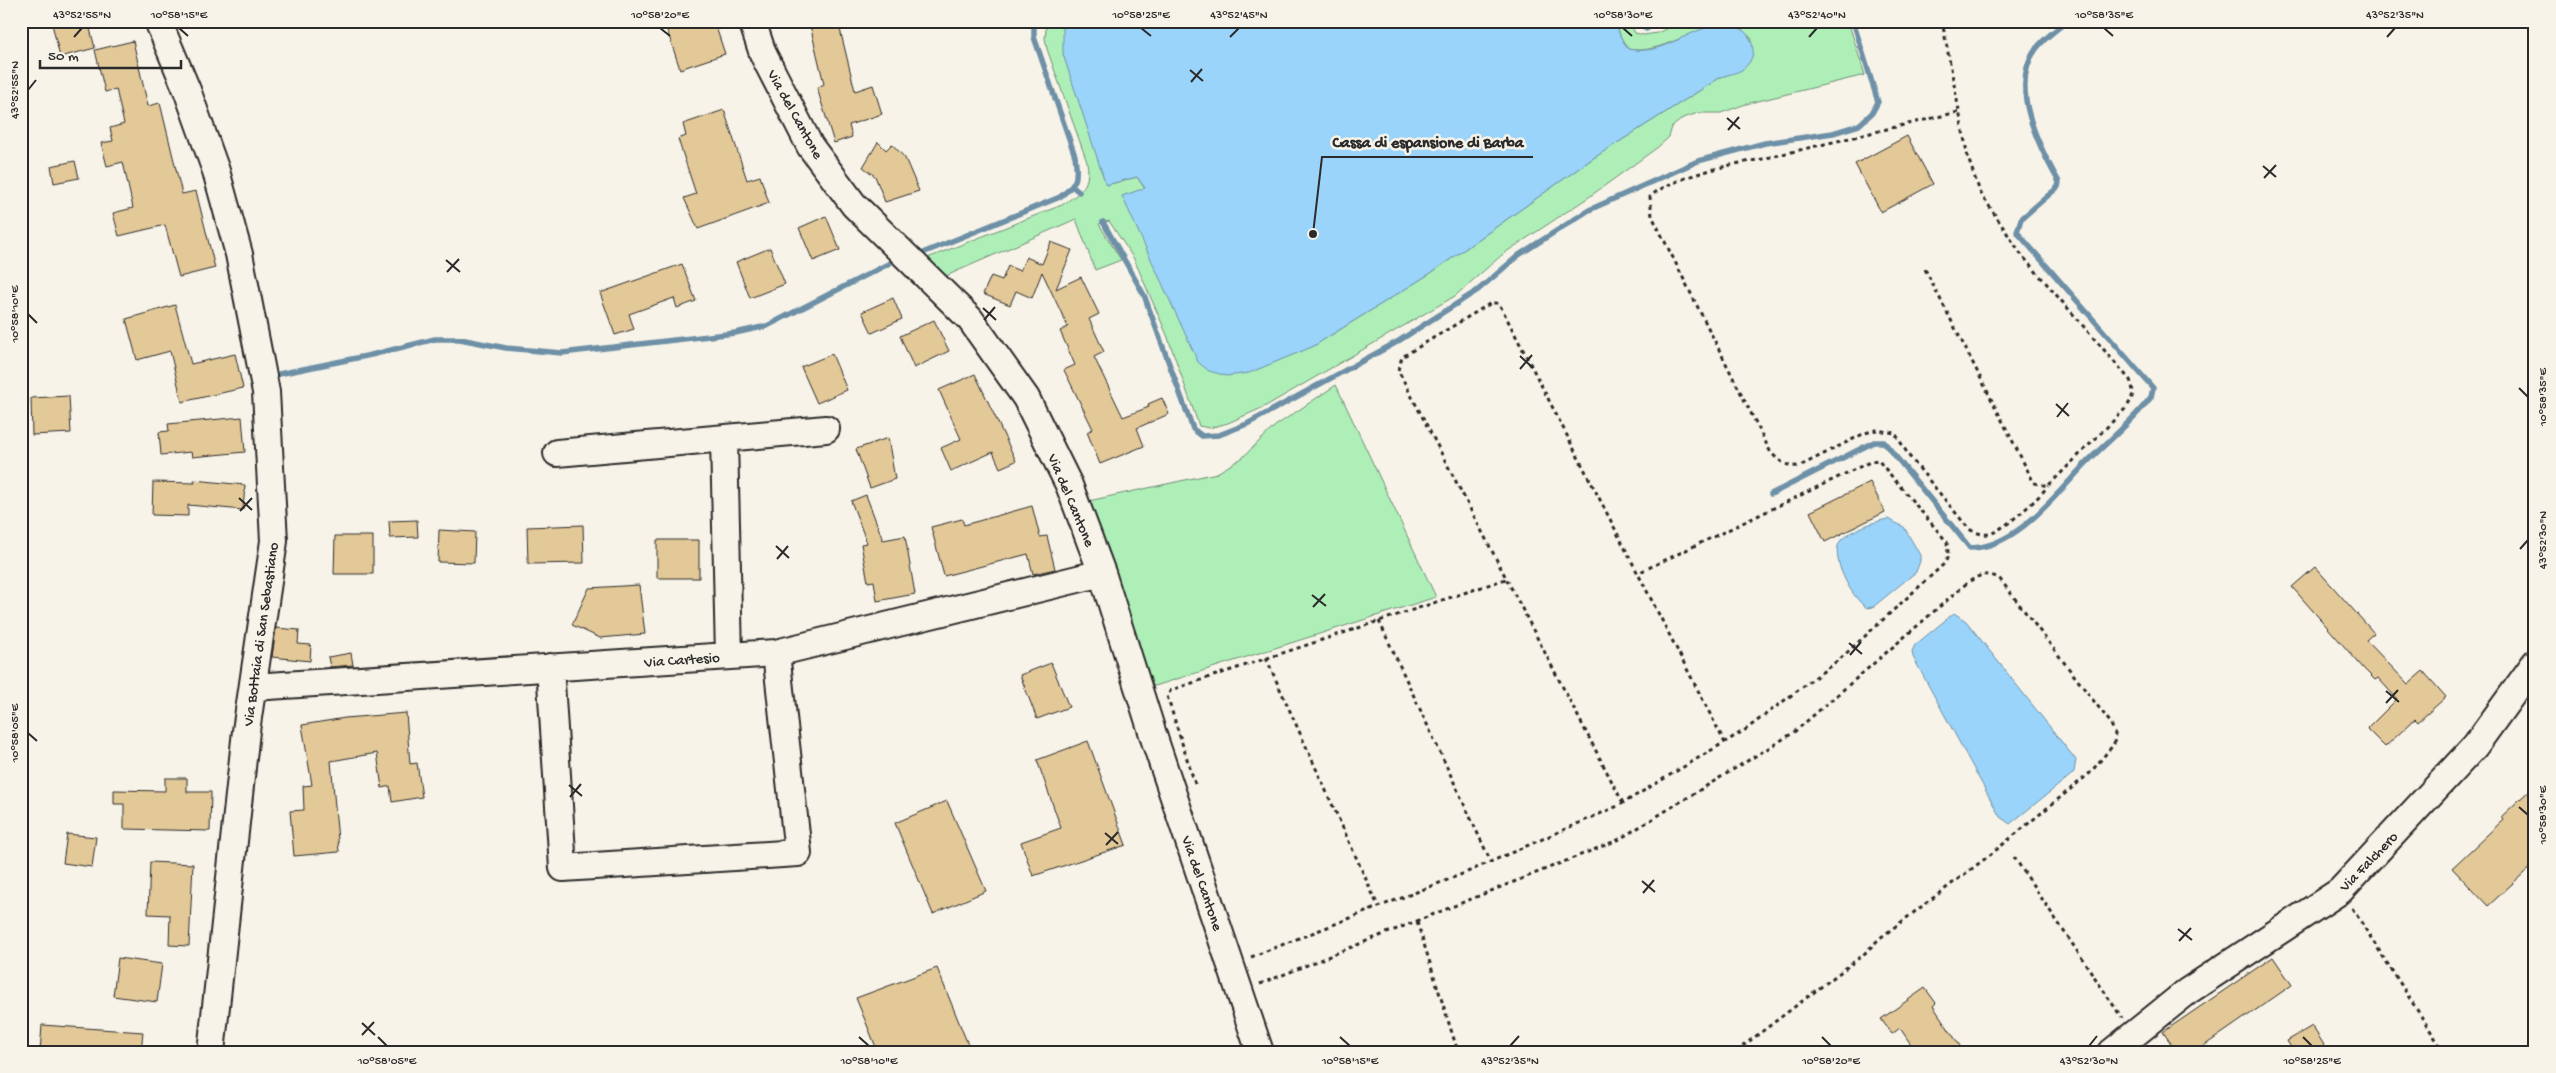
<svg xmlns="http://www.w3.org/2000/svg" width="2556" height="1073" font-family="'Gochi Hand',sans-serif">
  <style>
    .green { fill: #aeefb8; stroke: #6c8d72 }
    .water { fill: #9ad4fa; stroke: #6e90a7 }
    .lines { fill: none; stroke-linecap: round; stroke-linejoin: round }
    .stream { stroke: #6e90a7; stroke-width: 5.5 }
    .building { fill: #e3c898; stroke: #2b2b2b }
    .minor-casing { stroke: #2b2b2b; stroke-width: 30 }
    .path { stroke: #2b2b2b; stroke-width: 3; stroke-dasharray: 4 4; stroke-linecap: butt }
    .minor { stroke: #f7f3e8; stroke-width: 26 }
    .ticks { fill: none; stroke: #2b2b2b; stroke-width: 2 }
    .labels { text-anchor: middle; stroke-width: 5; stroke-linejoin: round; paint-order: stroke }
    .street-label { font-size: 15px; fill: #2b2b2b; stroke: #f7f3e8 }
    .leader { fill: none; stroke: #2b2b2b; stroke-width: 2 }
    .callout-dot { fill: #2b2b2b; stroke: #f7f3e8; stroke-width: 2 }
    .callout-label { font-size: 16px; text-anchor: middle; font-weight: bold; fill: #2b2b2b; stroke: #f7f3e8; stroke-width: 5; stroke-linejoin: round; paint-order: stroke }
    .neatline { fill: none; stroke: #2b2b2b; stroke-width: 2 }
    .ticks-label { font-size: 12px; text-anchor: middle; fill: #2b2b2b }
  </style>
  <rect width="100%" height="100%" fill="#f7f3e8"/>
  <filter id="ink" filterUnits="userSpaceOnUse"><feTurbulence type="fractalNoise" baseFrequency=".02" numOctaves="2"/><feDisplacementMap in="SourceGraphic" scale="10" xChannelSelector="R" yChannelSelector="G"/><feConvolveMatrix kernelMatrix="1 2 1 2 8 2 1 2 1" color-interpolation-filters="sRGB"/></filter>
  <g filter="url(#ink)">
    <path class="green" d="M 1047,21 L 1069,21 L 1063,28 L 1106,185 L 1137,177 L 1145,189 L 1123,196 L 1312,347 L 1431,273 L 1592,159 L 1721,77 L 1743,69 L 1752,39 C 1718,1 1671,58 1628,49 L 1620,36 L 1616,21 L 1629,21 L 1635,33 L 1644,35 L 1657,33 L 1683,21 L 1848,21 L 1865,75 L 1746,104 L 1721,113 L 1698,113 L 1683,118 L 1672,127 L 1669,137 L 1658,147 L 1589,197 L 1503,254 L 1455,296 L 1264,407 L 1228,423 L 1209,428 L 1199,426 L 1167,335 L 1134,259 L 1109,221 L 1099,224 L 1121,260 L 1095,270 L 1076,219 L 939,279 L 925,259 L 1062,205 C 1081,192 1091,186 1087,162 L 1047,49 L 1045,38 Z
      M 1336,385 L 1436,597 L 1155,686 L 1149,684 L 1084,502 L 1217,473 L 1242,458 L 1275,426 Z"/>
    <path class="water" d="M 1069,21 L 1616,21 L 1620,36 L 1628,49 C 1664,57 1690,26 1724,24 C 1749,23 1764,53 1743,69 C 1738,73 1727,75 1721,77 L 1592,159 L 1431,273 L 1312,347 L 1249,373 L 1227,376 L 1209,371 L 1198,362 L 1122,196 L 1145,188 L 1137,177 L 1106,185 L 1063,54 L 1063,28 Z
      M 1888,519 L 1904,527 L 1920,555 L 1920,561 L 1916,572 L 1873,607 L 1867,608 C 1852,599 1828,555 1841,540 C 1851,530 1875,521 1888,519 Z
      M 1954,613 L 1966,621 L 2076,760 L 2074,772 L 2070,776 L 2010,824 L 2000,817 L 1913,657 L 1912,651 L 1915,645 Z"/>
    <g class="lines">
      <path class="stream" d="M 1639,21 L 1646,29 L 1660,21
        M 1073,187 L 1079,192
        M 1103,222 L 1144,295 L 1193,429 L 1202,436 L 1219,435 L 1247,424 L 1397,342 L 1478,290 L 1519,255 L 1589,210 L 1698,161 L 1765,143 L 1833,133 L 1859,125 L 1872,113 L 1878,102 L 1853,21
        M 925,252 L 1060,197 C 1078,183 1078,178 1075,156 L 1034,37 L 1034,21
        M 274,375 L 371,355 L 435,339 L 460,339 L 506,348 L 562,353 L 735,333 L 767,326 L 890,263
        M 1771,494 L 1874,442 L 1884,442 L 1970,548 C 2017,548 2057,493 2087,462 C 2108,441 2133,421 2151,397 L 2153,388 L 2017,232 L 2021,219 L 2058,187 L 2059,182 C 2039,147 2008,86 2036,49 C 2044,38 2056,30 2067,21"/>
    </g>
    <path class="building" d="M 61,21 L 88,21 L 95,48 L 60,57 L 52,24 Z
      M 664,21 L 714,21 L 725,54 L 680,69 Z
      M 809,21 L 838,21 L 855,91 L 873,85 L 882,114 L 849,125 L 852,137 L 834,143 L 817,88 L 824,84 Z
      M 133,41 L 148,106 L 160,103 L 182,194 L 196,191 L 215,268 L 179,277 L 165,225 L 119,236 L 113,213 L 133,208 L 123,162 L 107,166 L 101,143 L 113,141 L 110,128 L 124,124 L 116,89 L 105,92 L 95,50 Z
      M 724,110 L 747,180 L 760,176 L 769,203 L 698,229 L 684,198 L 696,194 L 678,139 L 686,136 L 683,124 Z
      M 1907,136 L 1933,184 L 1881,212 L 1855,164 Z
      M 878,142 L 886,150 L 892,144 L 905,158 L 919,191 L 885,202 L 875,176 L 863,167 Z
      M 75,161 L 79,178 L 54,183 L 51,166 Z
      M 826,216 L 840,250 L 813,261 L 799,228 Z
      M 1051,242 L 1072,250 L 1056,289 L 1081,277 L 1099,314 L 1089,319 L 1104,352 L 1094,357 L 1123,417 L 1149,407 L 1148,404 L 1162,398 L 1169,414 L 1137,428 L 1144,446 L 1100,464 L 1087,432 L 1093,429 L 1064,370 L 1075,365 L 1060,331 L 1068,327 L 1042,272 L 1032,298 L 1016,291 L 1010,305 L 983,294 L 991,276 L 1002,280 L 1008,266 L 1020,271 L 1026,257 L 1042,264 Z
      M 770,248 L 785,284 L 750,298 L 736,262 Z
      M 682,264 L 696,301 L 677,308 L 674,298 L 629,314 L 634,329 L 615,335 L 600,293 Z
      M 893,298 L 902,319 L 872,333 L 862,312 Z
      M 175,305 L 191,364 L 235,354 L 243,388 L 182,402 L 170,351 L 137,360 L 126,319 Z
      M 934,320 L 949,351 L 914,368 L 900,336 Z
      M 832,354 L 847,390 L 817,403 L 801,367 Z
      M 975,374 L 1016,461 L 1000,468 L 993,452 L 951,471 L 941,448 L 961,439 L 939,390 Z
      M 69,396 L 71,433 L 32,435 L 31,398 Z
      M 242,417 L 245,452 L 192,457 L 191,452 L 161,455 L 159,432 L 169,431 L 168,424 Z
      M 888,438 L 895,479 L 870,488 L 856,449 Z
      M 194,480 L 245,485 L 243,510 L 188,505 L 188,516 L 152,515 L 153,482 L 195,483 Z
      M 1870,482 L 1885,512 L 1825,542 L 1810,512 Z
      M 866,495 L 883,540 L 905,536 L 915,594 L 877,601 L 874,581 L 868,582 L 861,544 L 867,543 L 851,501 Z
      M 1032,506 L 1040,537 L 1047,536 L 1055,569 L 1033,574 L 1028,554 L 944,576 L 931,527 L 962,519 L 964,525 Z
      M 417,520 L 418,537 L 390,538 L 389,521 Z
      M 583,525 L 584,563 L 528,564 L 527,527 Z
      M 439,530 L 475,532 L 474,563 L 438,562 Z
      M 335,536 L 373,536 L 373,574 L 334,574 Z
      M 657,540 L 699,540 L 699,578 L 657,578 Z
      M 2315,567 L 2374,633 L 2366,640 L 2408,684 L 2423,671 L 2446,697 L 2418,722 L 2415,719 L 2385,747 L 2367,729 L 2397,699 L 2378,678 L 2375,680 L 2364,669 L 2292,587 Z
      M 639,585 L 645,634 L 600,638 L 572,625 L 589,588 Z
      M 276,628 L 299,630 L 298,644 L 311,645 L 310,661 L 272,657 Z
      M 351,653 L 353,665 L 330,667 L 328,657 Z
      M 1051,663 L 1069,707 L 1037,719 L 1020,675 Z
      M 406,713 L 410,764 L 417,763 L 422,797 L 392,802 L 390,786 L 382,788 L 377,753 L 331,761 L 339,852 L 294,856 L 290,811 L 304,810 L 303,786 L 312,785 L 302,725 L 345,718 Z
      M 1088,741 L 1126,845 L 1033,876 L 1021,842 L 1061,828 L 1037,760 Z
      M 165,778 L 187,778 L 187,792 L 211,792 L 210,831 L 124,829 L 124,804 L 114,804 L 114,790 L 165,791 Z
      M 2535,785 L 2535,863 L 2488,906 L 2452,868 L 2503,820 L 2501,817 Z
      M 947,801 L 986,891 L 933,914 L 895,823 Z
      M 67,834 L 96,837 L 92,867 L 63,863 Z
      M 150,862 L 193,864 L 189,946 L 169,945 L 170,915 L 148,914 Z
      M 2273,957 L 2292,985 L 2195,1052 L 2177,1052 L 2163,1032 Z
      M 118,958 L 162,964 L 157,1002 L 113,996 Z
      M 937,968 L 971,1052 L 878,1052 L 856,998 Z
      M 1925,988 L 1936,1003 L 1933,1006 L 1964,1052 L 1916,1052 L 1900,1028 L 1892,1034 L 1881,1019 Z
      M 42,1025 L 143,1032 L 141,1052 L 40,1052 Z
      M 2312,1026 L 2324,1045 L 2313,1052 L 2294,1052 L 2287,1041 Z"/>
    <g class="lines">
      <g class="minor-casing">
        <path id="minor" d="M 158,21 L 187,90 L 216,171 L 239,254 L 266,392 L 274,541 L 246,731 L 211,1052
          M 752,21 L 763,54 L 810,146 L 854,205 L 970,319 L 1026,398 L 1069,485 L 1102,573 L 1155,741 L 1260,1052
          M 724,439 L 729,656
          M 557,453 L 826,429
          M 550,667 L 563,868 L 798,853 L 776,653
          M 253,687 L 776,653 L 1102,573
          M 2112,1052 L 2188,991 L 2340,891 L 2475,746 L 2535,663"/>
      </g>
      <path class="path" d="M 1958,112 L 1758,160 C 1733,163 1667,179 1650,197 L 1652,216 L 1771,453 C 1781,462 1787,467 1800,466 L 1865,433 L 1876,430 L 1895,433 L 1909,456 L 1969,529 C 1976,533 1985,536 1992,533 C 2007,527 2038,499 2048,486
        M 1925,269 L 2034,483 L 2048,486 L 2126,408 C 2133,398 2135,392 2130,380 L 2020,253 L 1980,192 L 1968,158 L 1942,21
        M 1379,621 L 1491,862
        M 1266,658 L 1379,908
        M 1195,784 L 1167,696 L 1171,690 L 1506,579
        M 1623,803 L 1398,370 L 1402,357 L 1491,303 L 1498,303 L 1502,309 L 1725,743
        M 2014,857 L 2122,1018
        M 2352,908 L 2444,1052
        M 1417,922 L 1458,1052
        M 1251,957 L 1465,873 L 1620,805 L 1745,730 L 1841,658 L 1944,564 C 1949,557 1948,551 1947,542 L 1878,460 L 1872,461 L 1638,573
        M 1260,984 L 1618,840 L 1793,733 L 1967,583 C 1979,575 1985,572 1999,578 L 2110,722 L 2115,734 L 2114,744 L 2090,773 L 1990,855 L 1880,938 L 1863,955 L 1735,1052"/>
      <use href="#minor" class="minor"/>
    </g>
  </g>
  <path class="ticks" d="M 179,28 L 188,36M 660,28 L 670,36M 1141,28 L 1151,36M 1623,28 L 1632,36M 2104,28 L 2113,36M 74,37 L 82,28M 1230,37 L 1239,28M 1809,37 L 1817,28M 2387,37 L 2395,28M 1190,70 L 1203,81M 1191,82 L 1202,69M 28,90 L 36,80M 1727,118 L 1740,129M 1728,130 L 1739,117M 2263,166 L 2276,177M 2264,178 L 2276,165M 446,260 L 460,272M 447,272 L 459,259M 983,308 L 996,320M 28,314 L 37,323M 984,320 L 995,307M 1520,356 L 1533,368M 1520,369 L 1532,355M 2519,388 L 2528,397M 2056,404 L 2069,416M 2057,417 L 2068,403M 239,498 L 252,510M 240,511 L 252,498M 776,546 L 789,558M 2520,549 L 2528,540M 777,559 L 788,546M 1312,595 L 1326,606M 1313,607 L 1325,594M 1849,643 L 1862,654M 1850,655 L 1861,642M 2386,691 L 2399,702M 2386,703 L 2398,690M 28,733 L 37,741M 569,785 L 582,796M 570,797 L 581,784M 2519,807 L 2528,815M 1105,833 L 1118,844M 1106,845 L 1118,832M 1642,881 L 1655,892M 1643,893 L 1654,880M 2178,929 L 2192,940M 2179,941 L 2191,928M 362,1023 L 375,1035M 362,1035 L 374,1022M 378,1037 L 387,1046M 859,1037 L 869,1046M 1340,1037 L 1350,1046M 1822,1037 L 1831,1046M 2303,1037 L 2312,1046M 1510,1046 L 1519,1036M 2089,1046 L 2097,1036"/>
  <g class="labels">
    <g class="street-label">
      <text transform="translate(796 114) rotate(61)" y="5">Via del Cantone</text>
      <text transform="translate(1072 500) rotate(67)" y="5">Via del Cantone</text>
      <text transform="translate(260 634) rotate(-82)" y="5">Via Bottaia di San Sebastiano</text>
      <text transform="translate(682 659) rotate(-4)" y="5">Via Cartesio</text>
      <text transform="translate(2368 861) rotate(-46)" y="5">Via Falchero</text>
      <text transform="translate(1203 883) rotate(71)" y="5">Via del Cantone</text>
    </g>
  </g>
  <path class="leader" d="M1313 234L1322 157H1533"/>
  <circle class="callout-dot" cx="1313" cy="234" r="5"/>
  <g class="callout-label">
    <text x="1428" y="147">Cassa di espansione di Barba</text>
  </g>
  <rect width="2556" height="1073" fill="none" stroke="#f7f3e8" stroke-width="55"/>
  <path d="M40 60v8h141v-8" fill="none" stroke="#2b2b2b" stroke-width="2.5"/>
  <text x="48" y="60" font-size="15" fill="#2b2b2b" stroke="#f7f3e8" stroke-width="4" paint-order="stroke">50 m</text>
  <rect x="28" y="28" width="2500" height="1018" class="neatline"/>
  <g class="ticks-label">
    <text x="82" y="18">43°52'55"N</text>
    <text x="179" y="18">10°58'15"E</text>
    <text x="660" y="18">10°58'20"E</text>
    <text x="1141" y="18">10°58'25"E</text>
    <text x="1239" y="18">43°52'45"N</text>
    <text x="1623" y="18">10°58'30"E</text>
    <text x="1817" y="18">43°52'40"N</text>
    <text x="2104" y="18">10°58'35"E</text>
    <text x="2395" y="18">43°52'35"N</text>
    <text transform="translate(14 90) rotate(-90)" y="4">43°52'55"N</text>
    <text transform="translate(14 314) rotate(-90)" y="4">10°58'10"E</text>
    <text transform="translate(2542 397) rotate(-90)" y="4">10°58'35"E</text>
    <text transform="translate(2542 540) rotate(-90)" y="4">43°52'30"N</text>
    <text transform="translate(14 733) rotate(-90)" y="4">10°58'05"E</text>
    <text transform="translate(2542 815) rotate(-90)" y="4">10°58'30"E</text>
    <text x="387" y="1064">10°58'05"E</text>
    <text x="869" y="1064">10°58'10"E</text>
    <text x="1350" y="1064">10°58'15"E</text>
    <text x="1510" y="1064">43°52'35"N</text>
    <text x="1831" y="1064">10°58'20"E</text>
    <text x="2089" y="1064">43°52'30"N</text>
    <text x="2312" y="1064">10°58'25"E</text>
  </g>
</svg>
